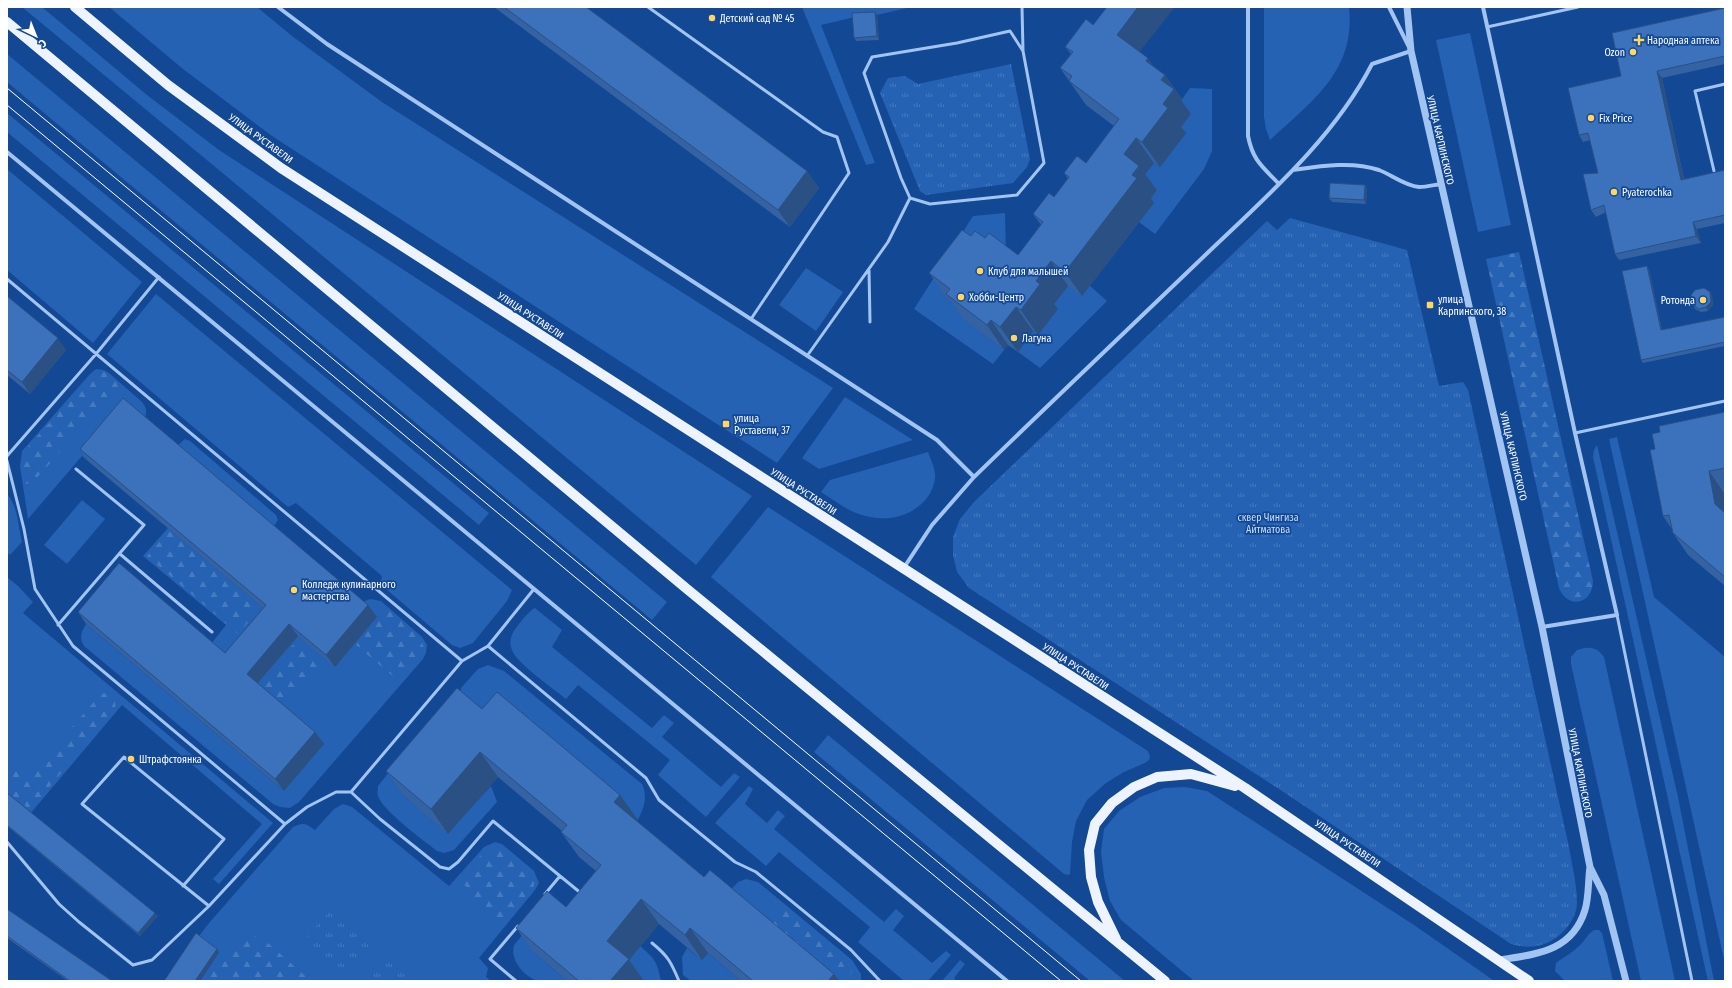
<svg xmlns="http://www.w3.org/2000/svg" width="1732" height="988" font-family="'Fira Sans Condensed',sans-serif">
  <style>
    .green { fill: #2562b3 }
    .forest { fill: url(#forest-firs) }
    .park { fill: url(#park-tufts) }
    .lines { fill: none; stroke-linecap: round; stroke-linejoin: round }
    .service { stroke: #a2c4f2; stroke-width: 3 }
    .minor { stroke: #a2c4f2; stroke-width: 4 }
    .tertiary { stroke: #a2c4f2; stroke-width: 7 }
    .primary { stroke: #edf4ff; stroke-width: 10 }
    .tram { stroke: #fff; stroke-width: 1 }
    .wall { fill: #3462a2 }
    .shaded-wall { fill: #2a5084 }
    .building { fill: #3c72bc; stroke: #2a5084 }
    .poi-dot { fill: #ffd563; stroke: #134894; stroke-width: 1.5 }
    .labels { text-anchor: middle; stroke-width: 3.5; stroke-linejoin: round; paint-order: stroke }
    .poi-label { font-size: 10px; fill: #fff; stroke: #134894; text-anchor: start }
    .street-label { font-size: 10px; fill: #fff; stroke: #134894 }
    .park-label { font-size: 10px; fill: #c9dffd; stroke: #134894 }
  </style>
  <defs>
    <pattern id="forest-firs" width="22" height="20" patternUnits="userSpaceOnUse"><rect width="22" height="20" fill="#2562b3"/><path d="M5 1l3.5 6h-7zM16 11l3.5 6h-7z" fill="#467abe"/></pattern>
    <pattern id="park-tufts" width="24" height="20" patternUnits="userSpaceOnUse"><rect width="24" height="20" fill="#2562b3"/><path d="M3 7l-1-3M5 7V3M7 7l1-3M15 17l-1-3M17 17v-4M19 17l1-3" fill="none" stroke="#467abe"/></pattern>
  </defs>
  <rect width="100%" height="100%" fill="#134894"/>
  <path class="green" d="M 22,7 L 42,7 L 147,95 L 219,150 L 752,496 L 696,565 Z
    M 109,7 L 257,7 L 292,36 L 382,102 L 833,388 L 777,463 L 272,136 L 183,69 Z
    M 802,7 L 911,7 L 877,15 L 855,17 L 821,25 L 875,163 L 866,165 Z
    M 1264,7 L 1349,7 C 1356,71 1312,101 1270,140 L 1266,129 L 1264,117 Z
    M 1470,33 L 1511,225 L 1478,232 L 1436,40 Z
    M 7,54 L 667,602 L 652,620 L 7,82 Z
    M 1190,88 L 1212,89 L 1212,151 L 1204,169 L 1155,234 L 1139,222 L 1149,200 L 1141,179 L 1154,163 L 1160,167 L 1186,133 L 1180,129 L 1178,105 Z
    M 7,113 L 489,513 L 479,525 L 7,132 Z
    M 7,169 L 142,282 L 93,343 L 7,270 Z
    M 1005,213 L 1006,258 L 964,319 L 1004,350 L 993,364 L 914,309 L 973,216 Z
    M 806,268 L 843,292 L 816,331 L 779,305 Z
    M 1068,286 L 1090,286 L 1107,301 L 1040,368 L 1018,352 L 1033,331 L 1038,335 L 1057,309 L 1053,305 Z
    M 156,294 L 512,590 L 507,601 L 473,643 L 460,648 L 452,645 L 380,584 L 382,576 L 296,503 L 288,507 L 107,354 Z
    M 96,369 L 104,370 L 109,373 L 141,401 C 147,408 148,413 143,420 L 89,462 L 82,456 L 28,519 L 20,466 L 22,451 L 90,374 Z
    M 845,397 L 913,440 L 819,469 L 802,458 Z
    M 1617,437 L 1654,597 L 1725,657 L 1725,964 L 1609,439 Z
    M 185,439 L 190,441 L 276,515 L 278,520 L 272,529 L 176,447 Z
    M 1597,445 L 1678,797 L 1714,981 L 1708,981 L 1707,977 L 1593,457 L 1594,450 Z
    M 928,452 C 931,460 936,470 935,479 C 930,509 897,523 870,517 C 851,514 837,502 821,492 L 830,480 Z
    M 7,494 C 18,506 18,526 22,542 L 10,555 L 7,553 Z
    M 82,500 L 105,519 L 67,564 L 44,545 Z
    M 768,507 L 1148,751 L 1150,756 L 1149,760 L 1145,763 L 1124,772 L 1106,783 L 1087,800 L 1076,821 L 1072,842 L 1070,874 L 1068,875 L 1064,874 L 711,577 Z
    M 168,528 L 274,617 L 233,665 L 210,645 L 226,625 L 143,556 Z
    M 7,577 L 18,586 L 33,602 L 23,613 L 273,823 L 219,884 L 213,879 L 262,824 L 122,705 L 30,814 L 7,795 Z
    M 370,599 L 381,601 L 422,637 L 427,645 L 426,653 L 423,659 L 299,802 L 290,808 L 280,807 L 273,804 L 84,646 C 79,637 81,633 86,624 L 284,791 L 255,686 L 298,636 L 362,605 L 365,601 Z
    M 535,608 L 562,630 L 552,647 L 652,728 L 664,715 L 674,723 L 662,737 L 721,787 L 734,773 L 740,777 L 706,817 L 658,775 L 670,760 L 578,685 L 566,699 C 554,689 516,663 512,650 C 508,640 512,633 518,625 C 524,618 528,612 535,608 Z
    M 1584,648 C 1594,647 1599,650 1604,657 L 1675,981 L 1641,981 L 1571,664 L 1571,657 L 1577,650 Z
    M 488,665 L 504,671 L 642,784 C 648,797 644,807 638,820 L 500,734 L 461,698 L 461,688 L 478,669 Z
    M 828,735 L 1125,981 L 1090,981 L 814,752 Z
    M 416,738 L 404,796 L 448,833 L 491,786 L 497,802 L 454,850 L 444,853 L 437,851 C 423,840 383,811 378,796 C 377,793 378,789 378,786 Z
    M 749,786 L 753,789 L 745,804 L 767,823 L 778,810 L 785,816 L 774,829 L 884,922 L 896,909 L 904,916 L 893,930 L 932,963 L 946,951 L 951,955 L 928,981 L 904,981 L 858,942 L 870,927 L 779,852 L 766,866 L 715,823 Z
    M 1185,787 L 1207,791 L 1414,925 L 1493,980 L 1194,981 L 1121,920 L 1110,901 L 1104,877 L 1101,851 L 1104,829 L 1119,811 L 1140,797 L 1164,788 Z
    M 343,804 L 352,807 L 449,886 L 484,847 L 495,842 L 502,844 L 534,871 L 539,883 L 535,890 L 479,958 L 488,968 L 486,977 L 491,981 L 200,981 L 219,952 L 199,936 L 209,923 L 293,827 C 303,822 306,823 315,830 L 334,809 Z
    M 746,879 L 758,882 L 852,960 L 861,974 L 861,981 L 831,981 L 727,894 L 738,882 Z
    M 549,903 L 533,952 L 567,981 C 560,981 541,983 535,980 C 522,974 510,959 514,945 Z
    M 1594,930 L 1599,930 L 1602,933 L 1613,981 L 1565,981 L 1555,971 L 1556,963 C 1564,957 1572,953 1579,946 C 1585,941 1587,934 1594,930 Z
    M 640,946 C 655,959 657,961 661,981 L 643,981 L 624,966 Z
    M 687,948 L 702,960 L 708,953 L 741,981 L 691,981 L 683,975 L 682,957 Z
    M 960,960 L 965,964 L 954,978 L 957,981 L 942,981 Z"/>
  <path class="forest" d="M 1519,252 L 1593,581 C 1593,604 1568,610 1559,588 L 1486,259 Z
    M 97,371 C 106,371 114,377 118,385 L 117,389 L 33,482 L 29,484 L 24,483 L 22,466 L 24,451 L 92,375 Z
    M 169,531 L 260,608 L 238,634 L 147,556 Z
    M 387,609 C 397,618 428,639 424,653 C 421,661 406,675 400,682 L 356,645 Z
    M 298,639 L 323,660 L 283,707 L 258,686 Z
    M 104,693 C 112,696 117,700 115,709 L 30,810 L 7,791 L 7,754 L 30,772 L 36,769 L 99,696 Z
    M 495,845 L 501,846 L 532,872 L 535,882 L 533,888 L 498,930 L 460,879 L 485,850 Z
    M 780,904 L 850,962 L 855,969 L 844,981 L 836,981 L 764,922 Z
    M 255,936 L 269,944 L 311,981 L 204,981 L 222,954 L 238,939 Z"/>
  <path class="park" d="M 1011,64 L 1030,159 L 1027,167 L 1013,183 L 926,195 L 920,191 L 880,93 L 888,78 L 905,76 L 918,84 Z
    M 1290,218 L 1407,250 L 1439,386 L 1463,382 L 1468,390 L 1569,847 C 1572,865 1577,885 1577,903 C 1577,920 1560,939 1544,944 C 1533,948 1522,947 1511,944 L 1279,789 L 969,588 L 957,572 L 953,555 L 953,537 L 960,519 L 974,502 L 1267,221 L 1277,230 Z
    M 336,904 L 375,939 L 339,979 L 300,944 Z
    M 391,952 L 424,981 L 365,981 Z"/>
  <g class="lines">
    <path class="service" d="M 648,7 L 823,132 L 837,137 L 849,173 L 751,319
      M 1487,27 L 1578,7
      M 1714,171 L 1695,91 L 1725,84
      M 910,198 L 901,178 L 864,73 L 872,57 L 957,43 L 1010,31 L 1023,51
      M 869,270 L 870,322
      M 7,279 L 462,661
      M 807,356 L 888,242 L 910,198 L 930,204 L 1017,195 L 1044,163 L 1023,51 L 1022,7
      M 1575,433 L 1725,401
      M 7,456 L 96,354 L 159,277
      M 7,461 L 24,529 L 35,589 L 73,646 L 285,824
      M 120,554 L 212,632
      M 1617,615 L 1692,981
      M 58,625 L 144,525 L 76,469
      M 488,646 L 646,778 L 659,800 L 735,862 L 756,872 L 851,950 L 880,981
      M 351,792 L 462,661 L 488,646 L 534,589
      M 7,842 L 59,904 L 79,922 L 133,965 L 152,960 L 209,906 L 285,824 L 307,807 L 336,792 L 351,792 L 380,819 L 440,867 L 449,869 L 458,862 L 493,821 L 560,876 L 545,894
      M 560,876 L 582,894
      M 183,886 L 224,839 L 124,757 L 82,804 L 209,906
      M 652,943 C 668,956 671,962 679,981
      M 516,981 L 490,959 L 518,926"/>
    <path class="minor" d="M 278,7 L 327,44 L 937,440 L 974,477
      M 1248,7 L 1248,136 C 1253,161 1262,166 1279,184
      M 1483,7 L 1575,433 L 1617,615 L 1542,627
      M 7,152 L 1007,981
      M 1293,170 C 1321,166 1352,161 1379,170 C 1392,175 1405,186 1419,187 C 1426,187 1434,185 1441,184
      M 903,569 L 932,525 L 974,477 C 1048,405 1123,334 1197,263 C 1259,203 1332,142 1372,64 L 1411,51 L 1389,7"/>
    <path class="tertiary" d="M 1407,7 L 1411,51 L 1542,627 L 1590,867 L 1604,895 L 1626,981
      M 1499,960 C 1536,954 1572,952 1585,910 C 1589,897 1588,881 1590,867"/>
    <path class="primary" d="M 75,7 L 168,85 L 281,168 L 1245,788 L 1529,981
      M 7,22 L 687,589 L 1165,981
      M 1116,939 L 1098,902 L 1091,877 L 1089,850 L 1095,824 L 1112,803 L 1134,787 L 1157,777 L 1191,774 L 1235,786"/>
    <path class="tram" d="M 7,88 L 1081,981
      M 7,105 L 1061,981"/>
  </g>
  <path class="wall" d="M 494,7 L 586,7 L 807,171 L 819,188 L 790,227 Z
    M 1725,8 L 1725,64 L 1662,78 L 1684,179 L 1725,170 L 1725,223 L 1697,229 L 1701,243 L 1619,260 L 1615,254 L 1606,212 L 1596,217 L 1591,210 L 1598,173 L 1590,140 L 1583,142 L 1579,135 L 1621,76 Z
    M 877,15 L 879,40 L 856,41 L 854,38 Z
    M 1093,25 L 1140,52 L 1154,67 L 1165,75 L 1182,99 L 1181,100 L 1191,114 L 1181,127 L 1186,133 L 1160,167 L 1154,163 L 1145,174 L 1157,190 L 1151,198 L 1154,203 L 1082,296 L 1068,286 L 1054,304 L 1058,309 L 1038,335 L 1033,331 L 1018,352 L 1008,345 L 1004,350 L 963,319 L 951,301 L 946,297 L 929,273 L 971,236 L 985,238 L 1018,255 L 1041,225 L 1033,214 L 1054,197 L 1068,179 L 1064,173 L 1086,163 L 1114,126 L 1086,105 L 1060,68 L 1071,54 L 1065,47 Z
    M 1365,185 L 1367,188 L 1366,204 L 1332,202 L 1329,198 Z
    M 1647,266 L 1649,269 L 1662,330 L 1725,317 L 1725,346 L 1643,363 L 1641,360 Z
    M 1710,292 L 1712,296 L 1713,305 L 1708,311 L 1701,312 L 1695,309 L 1693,305 Z
    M 7,296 L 66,350 L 30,394 L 7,375 Z
    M 1725,412 L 1725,492 L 1724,493 L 1725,500 L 1725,586 L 1688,555 L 1673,533 L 1672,529 L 1663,516 L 1655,449 L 1660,432 Z
    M 80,449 L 368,605 L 377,617 L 335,667 L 298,636 L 258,683 L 324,744 L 284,791 L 86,624 L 78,612 L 225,653 L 263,608 L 89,462 Z
    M 482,709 L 638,820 L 637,821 L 704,877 L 834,974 L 839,981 L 741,981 L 708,953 L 702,960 L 659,924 L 629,960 L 644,981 L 567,981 L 533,952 L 516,928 L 566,907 L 596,871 L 579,857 L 561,832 L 562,831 L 498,777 L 448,834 L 404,796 L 386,771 Z
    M 7,793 L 158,916 L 140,936 L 7,826 Z
    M 7,909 L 112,981 L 68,981 L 7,938 Z"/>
  <path class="shaded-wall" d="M 1138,7 L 1175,7 L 1134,59 L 1117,35 Z
    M 875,12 L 877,15 L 879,40 L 877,36 Z
    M 1148,58 L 1162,78 L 1165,75 L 1182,99 L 1181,100 L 1191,114 L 1181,127 L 1186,133 L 1160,167 L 1142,142 L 1163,104 L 1146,61 Z
    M 1657,71 L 1662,78 L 1685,186 L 1681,180 Z
    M 1136,138 L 1154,163 L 1145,174 L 1157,190 L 1151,198 L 1154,203 L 1082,296 L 1065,272 L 1124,154 Z
    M 807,171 L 819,188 L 790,227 L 778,210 Z
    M 1365,185 L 1367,188 L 1366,204 L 1364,200 Z
    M 1693,222 L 1697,229 L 1701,243 L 1696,236 Z
    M 1051,261 L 1068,286 L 1054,304 L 1058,309 L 1038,335 L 1021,310 L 1036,281 Z
    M 1647,266 L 1649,269 L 1663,334 L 1661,330 Z
    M 1710,292 L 1712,296 L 1713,305 L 1708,311 L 1706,307 Z
    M 1016,307 L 1033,331 L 1018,352 L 1000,327 Z
    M 991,320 L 1008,345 L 1004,350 L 987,325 Z
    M 58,338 L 66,350 L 30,394 L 22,382 Z
    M 1709,471 L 1724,493 L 1725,500 L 1725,519 L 1715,504 Z
    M 368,605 L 377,617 L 335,667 L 326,655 Z
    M 289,624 L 298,636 L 255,686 L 247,674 Z
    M 315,732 L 324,744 L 284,791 L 275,779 Z
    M 480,752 L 498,777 L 448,834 L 431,809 Z
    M 620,795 L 638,820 L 632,827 L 614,802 Z
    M 7,853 L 9,856 L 7,858 Z
    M 641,899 L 659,924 L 629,960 L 644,981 L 610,981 L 607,941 Z
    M 155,913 L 158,916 L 140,936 L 138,933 Z
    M 690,928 L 708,953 L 702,960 L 685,935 Z
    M 217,949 L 219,952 L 200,981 L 195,981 Z
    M 834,974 L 839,981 L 828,981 Z"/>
  <path class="building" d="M 504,7 L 586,7 L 807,171 L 778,210 Z
    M 1107,7 L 1138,7 L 1117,35 L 1148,58 L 1146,61 L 1165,75 L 1161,80 L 1174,89 L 1163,104 L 1168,108 L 1142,142 L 1136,138 L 1124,154 L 1139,166 L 1132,175 L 1137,178 L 1065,272 L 1051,261 L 1036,281 L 1040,284 L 1021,310 L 1016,307 L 1000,327 L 991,320 L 987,325 L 946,294 L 950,289 L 929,273 L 962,230 L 971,236 L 975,231 L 985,238 L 989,233 L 1018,255 L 1043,222 L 1033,214 L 1049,193 L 1054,197 L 1069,177 L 1064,173 L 1077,156 L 1086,163 L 1119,119 L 1069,81 L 1072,76 L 1060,68 L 1073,52 L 1065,47 L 1086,19 L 1093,25 Z
    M 1725,8 L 1725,56 L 1657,71 L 1681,180 L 1725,170 L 1725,215 L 1693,222 L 1696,236 L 1615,254 L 1604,205 L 1591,210 L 1583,174 L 1598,173 L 1588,133 L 1579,135 L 1568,88 L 1621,76 L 1612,33 Z
    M 875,12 L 877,36 L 854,38 L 852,13 Z
    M 1330,183 L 1365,185 L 1364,200 L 1329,198 Z
    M 1647,266 L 1661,330 L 1725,317 L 1725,342 L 1641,360 L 1622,271 Z
    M 1704,288 L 1710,292 L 1711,302 L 1706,307 L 1699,309 L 1693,305 L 1691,302 L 1691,295 L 1695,290 Z
    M 7,296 L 58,338 L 22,382 L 7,370 Z
    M 123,398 L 368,605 L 326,655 L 289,624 L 247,674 L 315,732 L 275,779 L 78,612 L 119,563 L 225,653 L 266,605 L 80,449 Z
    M 1725,412 L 1725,468 L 1709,471 L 1715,504 L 1725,513 L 1725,512 L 1725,577 L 1673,533 L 1669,515 L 1663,516 L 1650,450 L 1655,449 L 1652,434 L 1660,432 L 1659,426 Z
    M 457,688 L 482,709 L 497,692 L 620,795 L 614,802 L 621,808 L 704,877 L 710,870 L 834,974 L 828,981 L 753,981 L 690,928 L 685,935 L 641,899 L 607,941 L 629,959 L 610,981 L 579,981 L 516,928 L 547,891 L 566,907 L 601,865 L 561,832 L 567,825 L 480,752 L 431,809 L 386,771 Z
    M 7,793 L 155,913 L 138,933 L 7,825 Z
    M 7,909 L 112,981 L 70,981 L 7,936 Z
    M 196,933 L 217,949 L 195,981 L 164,981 Z"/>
  <g class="poi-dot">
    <circle cx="712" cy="18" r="4"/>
    <path d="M1637 34h4v4h4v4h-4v4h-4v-4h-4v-4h4z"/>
    <circle cx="1633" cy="52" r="4"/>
    <circle cx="1591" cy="118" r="4"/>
    <circle cx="1614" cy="192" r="4"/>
    <circle cx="980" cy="271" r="4"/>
    <circle cx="961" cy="297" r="4"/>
    <circle cx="1703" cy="300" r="4"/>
    <rect x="1426" y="301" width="8" height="8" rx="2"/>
    <circle cx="1014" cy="338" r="4"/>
    <rect x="722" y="420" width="8" height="8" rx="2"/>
    <circle cx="294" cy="590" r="4"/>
    <circle cx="131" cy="759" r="4"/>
  </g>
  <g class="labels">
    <g class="poi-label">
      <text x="720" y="22">Детский сад № 45</text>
      <text x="1647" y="44">Народная аптека</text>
      <text x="1625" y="56" text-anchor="end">Ozon</text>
      <text x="1599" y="122">Fix Price</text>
      <text x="1622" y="196">Pyaterochka</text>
      <text x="988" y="275">Клуб для малышей</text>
      <text x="969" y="301">Хобби-Центр</text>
      <text x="1438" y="303">улица<tspan x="1438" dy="12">Карпинского, 38</tspan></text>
      <text x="1695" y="304" text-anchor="end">Ротонда</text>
      <text x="1022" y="342">Лагуна</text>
      <text x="734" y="422">улица<tspan x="734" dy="12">Руставели, 37</tspan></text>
      <text x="302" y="588">Колледж кулинарного<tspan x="302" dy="12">мастерства</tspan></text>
      <text x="139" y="763">Штрафстоянка</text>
    </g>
    <g class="street-label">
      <text transform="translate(261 138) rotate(36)" y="4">УЛИЦА РУСТАВЕЛИ</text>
      <text transform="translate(1441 140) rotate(77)" y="4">УЛИЦА КАРПИНСКОГО</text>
      <text transform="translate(531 315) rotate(33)" y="4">УЛИЦА РУСТАВЕЛИ</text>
      <text transform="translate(1514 456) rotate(77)" y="4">УЛИЦА КАРПИНСКОГО</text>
      <text transform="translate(804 491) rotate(33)" y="4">УЛИЦА РУСТАВЕЛИ</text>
      <text transform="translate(1076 666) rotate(33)" y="4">УЛИЦА РУСТАВЕЛИ</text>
      <text transform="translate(1581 773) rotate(79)" y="4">УЛИЦА КАРПИНСКОГО</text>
      <text transform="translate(1348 843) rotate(34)" y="4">УЛИЦА РУСТАВЕЛИ</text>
    </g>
    <g class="park-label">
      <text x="1268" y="521">сквер Чингиза<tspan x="1268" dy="12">Айтматова</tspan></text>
    </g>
  </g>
  <rect width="1732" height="988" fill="none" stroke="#ffffff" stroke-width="16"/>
  <g transform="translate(36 36) rotate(137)" stroke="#134894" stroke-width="3" paint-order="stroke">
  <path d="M0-3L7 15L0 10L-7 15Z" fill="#ffffff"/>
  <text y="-6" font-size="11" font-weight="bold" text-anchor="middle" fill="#ffffff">С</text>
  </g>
</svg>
